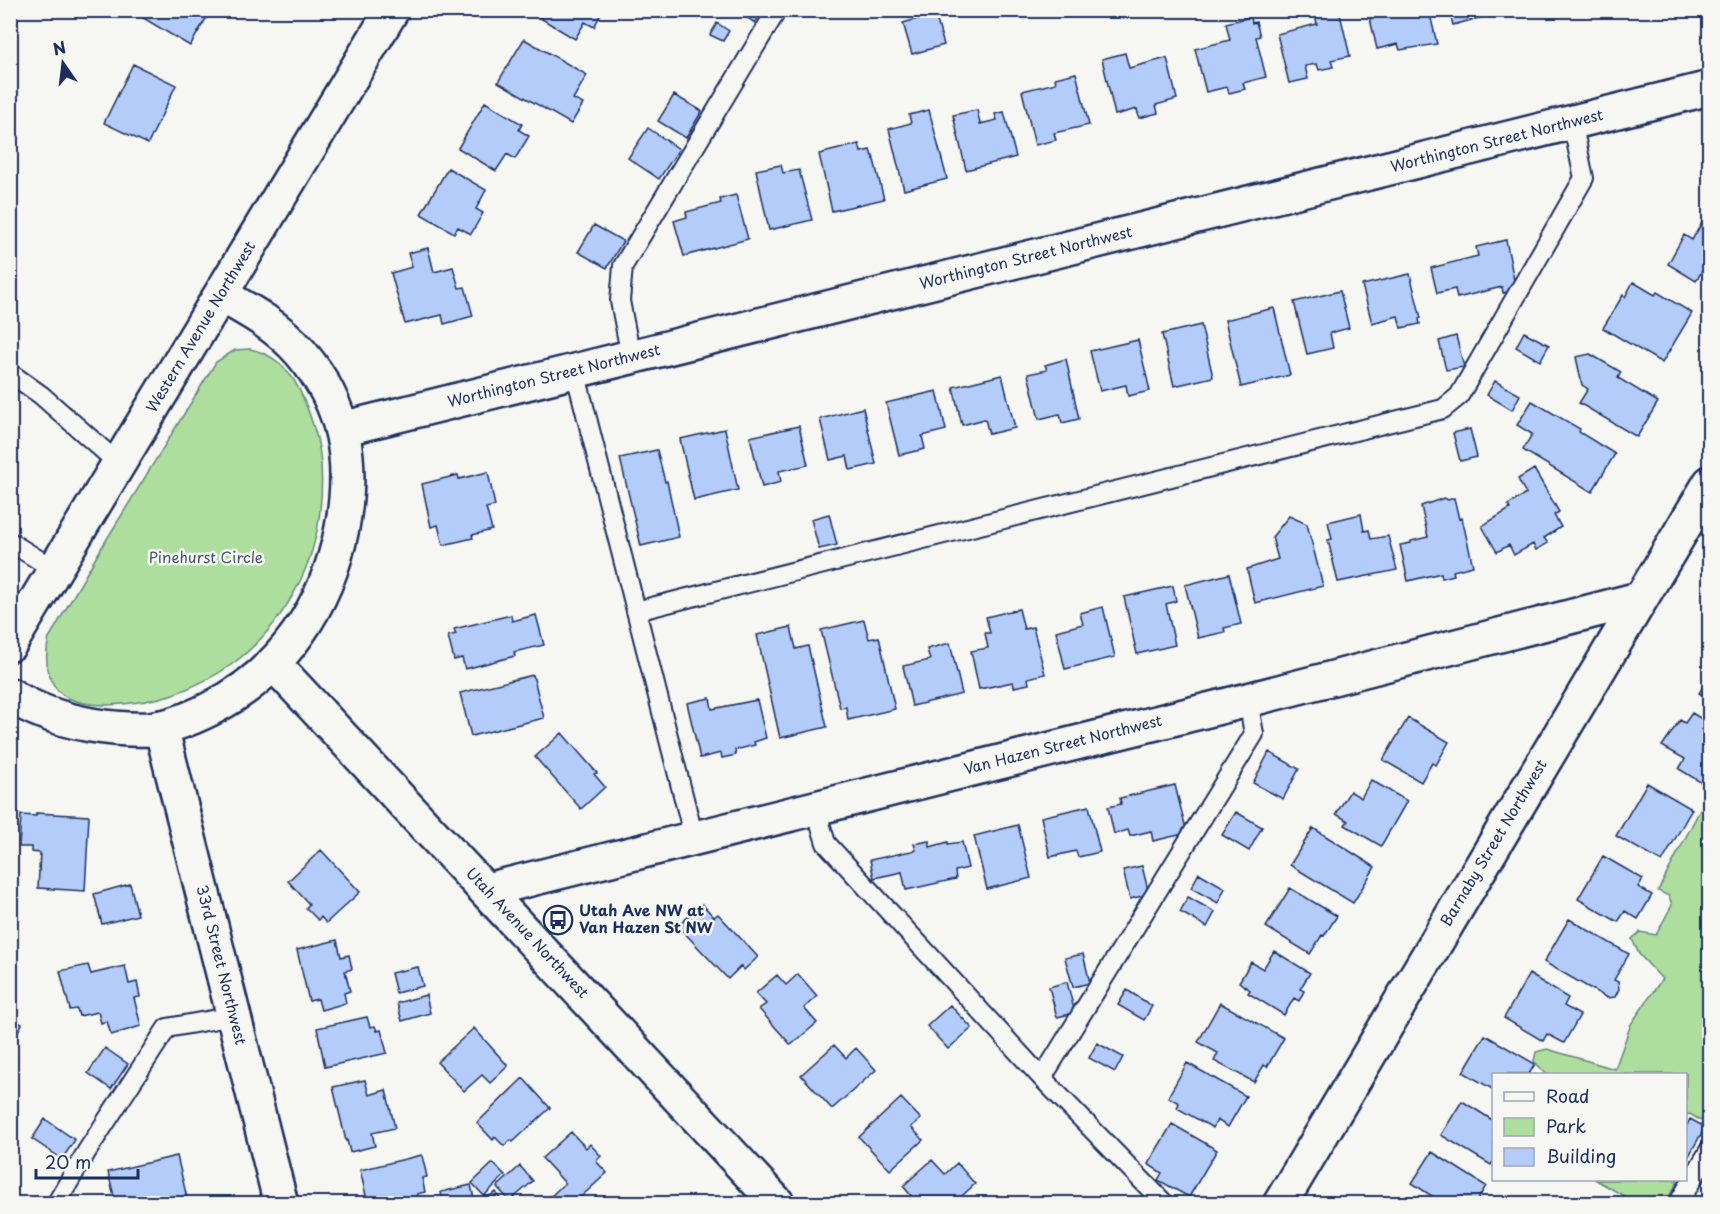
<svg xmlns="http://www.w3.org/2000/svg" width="1720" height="1214" font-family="'Playpen Sans',sans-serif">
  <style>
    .green { fill: #aede9e; stroke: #64867e; stroke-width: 1.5 }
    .building { fill: #b4ccfa; stroke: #1b2f5e; stroke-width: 1.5 }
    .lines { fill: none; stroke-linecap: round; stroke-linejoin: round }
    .service-casing { stroke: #1b2f5e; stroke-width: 22 }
    .minor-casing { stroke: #1b2f5e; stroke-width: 38 }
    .tertiary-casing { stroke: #1b2f5e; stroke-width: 38 }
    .service { stroke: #f6f6f2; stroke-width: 18 }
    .minor { stroke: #f6f6f2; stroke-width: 33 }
    .tertiary { stroke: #f6f6f2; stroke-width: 33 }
    .labels { text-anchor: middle; stroke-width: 5; stroke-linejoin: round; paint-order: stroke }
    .street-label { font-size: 15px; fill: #1b2f5e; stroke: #f6f6f2 }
    .park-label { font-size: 15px; fill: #405b6e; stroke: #f6f6f2 }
    .poi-label { font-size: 15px; font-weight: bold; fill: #1b2f5e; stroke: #f6f6f2; text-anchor: start }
  </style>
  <rect width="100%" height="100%" fill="#f6f6f2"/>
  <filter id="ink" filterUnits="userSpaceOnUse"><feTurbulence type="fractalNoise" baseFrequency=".0167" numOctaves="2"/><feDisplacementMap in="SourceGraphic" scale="12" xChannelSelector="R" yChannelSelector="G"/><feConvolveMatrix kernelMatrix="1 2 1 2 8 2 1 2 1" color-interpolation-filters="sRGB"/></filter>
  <g filter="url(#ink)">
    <path class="green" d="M 250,349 C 288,357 302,390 313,425 C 323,452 323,481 320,510 C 315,564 287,617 246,653 C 228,669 206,681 184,690 C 156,702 96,712 68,698 C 46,687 44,658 49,638 L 102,547 L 216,362 L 235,350 Z
      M 1709,799 L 1710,1122 L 1708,1125 L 1690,1114 L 1686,1115 L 1686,1074 L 1546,1074 L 1534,1061 L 1536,1052 L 1547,1049 L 1615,1069 L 1631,1024 L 1662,979 L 1639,954 L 1632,939 L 1640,932 L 1656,935 L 1672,905 L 1669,896 L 1658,891 L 1703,804 Z
      M 1596,1180 L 1679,1180 L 1665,1203 L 1636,1203 Z"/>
    <path class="building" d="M 143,10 L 211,10 L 190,46 L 140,16 Z
      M 541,10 L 603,10 L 594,27 L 585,22 L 575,39 L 537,16 Z
      M 735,10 L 762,10 L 755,23 Z
      M 1314,10 L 1339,10 L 1350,56 L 1331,60 L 1333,67 L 1319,70 L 1317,64 L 1305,66 L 1308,79 L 1289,83 L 1277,34 L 1317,24 Z
      M 1368,10 L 1429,10 L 1437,44 L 1400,50 L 1398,44 L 1377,49 Z
      M 1449,10 L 1508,10 L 1453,25 Z
      M 935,14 L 944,45 L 912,54 L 903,23 Z
      M 1251,17 L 1252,23 L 1256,22 L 1260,36 L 1256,37 L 1266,77 L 1243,83 L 1245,89 L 1229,93 L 1227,87 L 1206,92 L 1195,49 L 1230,40 L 1226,23 Z
      M 717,23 L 729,31 L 723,41 L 710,35 Z
      M 524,39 L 587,75 L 573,99 L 583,104 L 571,124 L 498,82 Z
      M 1125,53 L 1129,68 L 1167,58 L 1177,99 L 1156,105 L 1158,113 L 1139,118 L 1137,109 L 1115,115 L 1102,59 Z
      M 133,64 L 176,85 L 148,144 L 104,123 Z
      M 1076,73 L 1089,125 L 1054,133 L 1056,140 L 1035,145 L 1022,91 L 1056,83 L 1055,78 Z
      M 674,95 L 702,111 L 686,138 L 658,121 Z
      M 485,102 L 522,124 L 519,130 L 529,136 L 515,159 L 507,154 L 496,171 L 458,148 Z
      M 929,110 L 947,179 L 904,190 L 889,129 L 911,123 L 909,115 Z
      M 977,110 L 980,124 L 997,120 L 995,114 L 1004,112 L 1016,157 L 966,170 L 953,115 Z
      M 648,128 L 679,149 L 659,179 L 628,158 Z
      M 859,144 L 861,152 L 870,150 L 872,156 L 873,156 L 884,199 L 832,211 L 819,154 Z
      M 781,165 L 783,173 L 799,170 L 812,220 L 769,230 L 756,170 Z
      M 448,168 L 486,190 L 476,209 L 483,213 L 471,234 L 458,227 L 454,233 L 421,214 Z
      M 736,195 L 748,239 L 684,256 L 674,221 L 687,217 L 686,212 L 721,203 L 720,199 Z
      M 1710,209 L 1710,258 L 1696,281 L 1668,264 L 1684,235 L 1692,240 Z
      M 594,225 L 623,241 L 607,268 L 578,252 Z
      M 1506,240 L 1516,290 L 1503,293 L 1502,287 L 1457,298 L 1455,289 L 1437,293 L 1431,268 L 1478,256 L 1476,247 Z
      M 428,248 L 434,272 L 453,267 L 459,288 L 465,287 L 473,316 L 444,324 L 442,315 L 405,324 L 391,273 L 412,267 L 408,253 Z
      M 1410,274 L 1421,318 L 1419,319 L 1420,324 L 1401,328 L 1398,316 L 1372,323 L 1362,285 Z
      M 1633,282 L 1655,295 L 1657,292 L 1692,313 L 1662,363 L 1603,328 L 1623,295 L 1625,297 Z
      M 1340,291 L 1349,328 L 1330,333 L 1333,348 L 1307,354 L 1294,302 Z
      M 1274,308 L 1290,375 L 1241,387 L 1225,320 Z
      M 1201,325 L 1213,377 L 1174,386 L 1162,334 Z
      M 1524,332 L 1549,345 L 1540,361 L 1516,347 Z
      M 1456,336 L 1464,367 L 1446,370 L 1439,341 Z
      M 1138,340 L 1150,391 L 1128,396 L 1126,385 L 1100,391 L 1090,351 Z
      M 1590,354 L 1621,372 L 1618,378 L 1658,402 L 1637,437 L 1579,403 L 1588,389 L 1582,385 L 1576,357 Z
      M 1066,359 L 1079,419 L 1062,423 L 1060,414 L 1039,419 L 1028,374 L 1047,370 L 1045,365 Z
      M 1002,375 L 1015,428 L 989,434 L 985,419 L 962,425 L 953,387 Z
      M 1495,381 L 1520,395 L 1512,410 L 1487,395 Z
      M 937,391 L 946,430 L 922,436 L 925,449 L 899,455 L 886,403 Z
      M 1532,401 L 1580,429 L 1579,432 L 1615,454 L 1592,492 L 1523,450 L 1532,434 L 1517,425 Z
      M 863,408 L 876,464 L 850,470 L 847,456 L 830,460 L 820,419 Z
      M 799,426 L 808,465 L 779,471 L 781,482 L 762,487 L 750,437 Z
      M 725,429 L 738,490 L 694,500 L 680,439 Z
      M 1470,429 L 1477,457 L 1460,461 L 1453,433 Z
      M 657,450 L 665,482 L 667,481 L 679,537 L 641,546 L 620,458 Z
      M 1534,469 L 1559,512 L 1554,515 L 1561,527 L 1544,538 L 1548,543 L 1536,550 L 1533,544 L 1514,555 L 1509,545 L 1497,552 L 1482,526 L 1510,509 L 1508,505 L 1526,494 L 1518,479 Z
      M 488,472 L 495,506 L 486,508 L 492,530 L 472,535 L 473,538 L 443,545 L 438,525 L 431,527 L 422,484 L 458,475 L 459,479 Z
      M 1444,498 L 1448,500 L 1454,498 L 1459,519 L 1462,518 L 1473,566 L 1453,571 L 1454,575 L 1442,578 L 1441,573 L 1408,581 L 1400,545 L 1411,543 L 1411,541 L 1428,537 L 1421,506 Z
      M 829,514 L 837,545 L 819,549 L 811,519 Z
      M 1361,514 L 1364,531 L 1369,530 L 1371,539 L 1388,536 L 1397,570 L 1338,582 L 1328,540 L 1332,539 L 1328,522 Z
      M 1289,516 L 1307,524 L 1323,586 L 1255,603 L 1247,569 L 1278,559 L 1272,537 Z
      M 1229,574 L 1241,624 L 1224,628 L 1225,632 L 1198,638 L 1185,585 Z
      M 1173,586 L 1176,601 L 1166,604 L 1175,645 L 1137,654 L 1124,597 Z
      M 1103,607 L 1115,657 L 1065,669 L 1056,631 L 1083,624 L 1080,613 Z
      M 1019,609 L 1024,629 L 1033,627 L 1045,674 L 1028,678 L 1029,684 L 1014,687 L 1013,682 L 979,689 L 971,651 L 988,648 L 985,633 L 990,633 L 986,617 Z
      M 511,615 L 512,621 L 536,615 L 544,645 L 514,652 L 515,656 L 465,669 L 462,658 L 454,660 L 448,636 L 456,634 L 454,629 Z
      M 864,620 L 869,639 L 879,637 L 895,709 L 848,720 L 846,707 L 840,708 L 821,630 Z
      M 791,627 L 796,649 L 808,646 L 827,727 L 780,738 L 757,635 Z
      M 950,643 L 962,694 L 912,706 L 903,666 L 930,660 L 927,649 Z
      M 1710,671 L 1710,700 L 1699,693 L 1707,681 L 1704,679 Z
      M 533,675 L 544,718 L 471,736 L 460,693 Z
      M 710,698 L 712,709 L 757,700 L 766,738 L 754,742 L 755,745 L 735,750 L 736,755 L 722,758 L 721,753 L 700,758 L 687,703 Z
      M 1692,713 L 1710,724 L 1710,788 L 1679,769 L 1685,759 L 1662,746 L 1680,720 L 1685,723 Z
      M 1408,718 L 1449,742 L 1436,765 L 1432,763 L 1421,782 L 1383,760 Z
      M 562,733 L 597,773 L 594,774 L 605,787 L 581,809 L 535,757 Z
      M 1269,752 L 1299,769 L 1283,799 L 1253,783 Z
      M 1371,780 L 1407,801 L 1381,846 L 1345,825 L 1348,821 L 1336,814 L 1350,791 L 1361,798 Z
      M 1647,783 L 1692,809 L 1662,862 L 1616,836 Z
      M 1175,785 L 1187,833 L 1153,841 L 1151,831 L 1130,836 L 1128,830 L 1114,834 L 1108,807 L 1121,804 L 1120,798 Z
      M 1089,806 L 1100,852 L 1078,857 L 1076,851 L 1050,857 L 1041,817 Z
      M 1236,812 L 1262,827 L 1249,851 L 1222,835 Z
      M 36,813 L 89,816 L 85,891 L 38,888 L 40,853 L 31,852 L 31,847 L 19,847 L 21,815 L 36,816 Z
      M 1018,825 L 1031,878 L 987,889 L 974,836 Z
      M 1313,828 L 1375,867 L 1353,903 L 1290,865 Z
      M 929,841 L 930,847 L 948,842 L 948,844 L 962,842 L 968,868 L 955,871 L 956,879 L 906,890 L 902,872 L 874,878 L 870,860 L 916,850 L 914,844 Z
      M 321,850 L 360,892 L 326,923 L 321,917 L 318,920 L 306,908 L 309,904 L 288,881 Z
      M 1603,856 L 1643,879 L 1638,887 L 1652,895 L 1638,919 L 1625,911 L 1618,922 L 1578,899 Z
      M 1142,866 L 1149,894 L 1130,899 L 1123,870 Z
      M 1199,873 L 1225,888 L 1218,903 L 1191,888 Z
      M 130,884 L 138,915 L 102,924 L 94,894 Z
      M 1290,888 L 1337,916 L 1324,936 L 1322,935 L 1310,954 L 1266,927 Z
      M 1188,897 L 1215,912 L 1207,927 L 1180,912 Z
      M 702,904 L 714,917 L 718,914 L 758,957 L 744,970 L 741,966 L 728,979 L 678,926 Z
      M 1569,919 L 1629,954 L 1614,980 L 1618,982 L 1619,989 L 1615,997 L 1607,998 L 1544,962 Z
      M 337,940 L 341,957 L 349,955 L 352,969 L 345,971 L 350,991 L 344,993 L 346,1003 L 321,1010 L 318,999 L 309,1001 L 297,950 Z
      M 1274,951 L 1310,973 L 1300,989 L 1304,991 L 1299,1001 L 1294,998 L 1284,1015 L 1248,993 L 1250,990 L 1239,982 L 1251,962 L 1263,969 Z
      M 1083,954 L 1090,983 L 1073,987 L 1065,958 Z
      M 88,965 L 91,974 L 125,966 L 129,984 L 137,982 L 140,997 L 134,998 L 141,1026 L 111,1035 L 107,1021 L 101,1023 L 98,1012 L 79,1016 L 77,1009 L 70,1010 L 60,971 Z
      M 418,967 L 423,986 L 396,993 L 391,973 Z
      M 798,974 L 817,996 L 804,1008 L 817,1023 L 791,1045 L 759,1009 L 766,1004 L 756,993 L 777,975 L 786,985 Z
      M 1529,974 L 1568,998 L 1564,1006 L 1580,1015 L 1564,1043 L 1547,1034 L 1543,1041 L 1504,1018 Z
      M 1067,982 L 1075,1013 L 1057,1017 L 1049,987 Z
      M 1127,990 L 1152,1006 L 1144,1020 L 1118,1005 Z
      M 426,995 L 430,1013 L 402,1021 L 397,1003 Z
      M 1220,1003 L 1284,1038 L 1267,1067 L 1264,1065 L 1254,1082 L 1214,1061 L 1218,1053 L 1198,1042 Z
      M 950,1005 L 972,1028 L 948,1049 L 927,1026 Z
      M 367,1017 L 370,1027 L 375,1026 L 377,1031 L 381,1030 L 387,1053 L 325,1067 L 317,1028 Z
      M 10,1018 L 22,1024 L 12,1042 L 16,1044 L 10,1055 Z
      M 474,1028 L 508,1066 L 490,1083 L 482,1075 L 464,1091 L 437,1062 Z
      M 1485,1035 L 1535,1064 L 1529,1074 L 1494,1074 L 1494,1090 L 1463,1072 Z
      M 1097,1043 L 1123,1057 L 1115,1072 L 1089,1058 Z
      M 834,1045 L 846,1058 L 856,1048 L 876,1070 L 832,1109 L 801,1075 Z
      M 105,1048 L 128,1064 L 111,1089 L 88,1073 Z
      M 1187,1063 L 1246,1096 L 1228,1127 L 1217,1120 L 1213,1128 L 1177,1108 L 1179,1103 L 1168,1097 Z
      M 523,1078 L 550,1108 L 513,1142 L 511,1140 L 504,1146 L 495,1137 L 493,1140 L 477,1123 Z
      M 365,1080 L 369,1095 L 386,1090 L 395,1128 L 372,1133 L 375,1146 L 350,1152 L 347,1140 L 346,1141 L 333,1087 Z
      M 901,1098 L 921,1119 L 911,1127 L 923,1140 L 890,1170 L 859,1137 Z
      M 1462,1101 L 1494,1121 L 1494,1161 L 1491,1165 L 1441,1135 Z
      M 45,1119 L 75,1140 L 62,1159 L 32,1139 Z
      M 1690,1119 L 1705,1127 L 1686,1161 L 1686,1127 Z
      M 1172,1124 L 1217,1150 L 1189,1197 L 1158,1180 L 1162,1173 L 1148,1164 Z
      M 571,1132 L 586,1148 L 590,1144 L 601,1156 L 596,1161 L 607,1173 L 573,1204 L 556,1204 L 550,1197 L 565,1183 L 542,1158 Z
      M 1432,1152 L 1486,1186 L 1475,1204 L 1463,1204 L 1457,1200 L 1454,1204 L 1444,1204 L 1412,1183 Z
      M 422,1155 L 427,1177 L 422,1178 L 425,1192 L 417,1194 L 418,1197 L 391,1204 L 368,1204 L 360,1170 Z
      M 177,1156 L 188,1202 L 116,1204 L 108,1172 Z
      M 932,1160 L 945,1174 L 957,1163 L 975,1184 L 953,1204 L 918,1204 L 903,1186 Z
      M 493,1163 L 505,1175 L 484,1196 L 472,1183 Z
      M 520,1166 L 533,1181 L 510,1201 L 497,1187 Z
      M 471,1185 L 475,1203 L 443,1204 L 441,1192 Z
      M 496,1192 L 503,1204 L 482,1204 L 481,1201 Z"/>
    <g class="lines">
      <g class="service-casing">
        <path id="service" d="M 631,357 L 620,301 L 623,266 L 777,10
          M 575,371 L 694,838
          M 10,373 L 41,395 L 119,464
          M 10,542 L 55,570
          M 636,611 L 1443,409 L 1459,396 L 1584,178 L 1572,122
          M 815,807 L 826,843 L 1042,1078 L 1165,1204
          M 1042,1078 L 1254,734 L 1248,700
          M 56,1204 L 87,1151 L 167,1028 L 234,1016
          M 1678,1204 L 1710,1149"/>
      </g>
      <g class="minor-casing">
        <path id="minor" d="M 342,429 L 1710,88
          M 161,727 L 281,1204
          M 487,890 L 1248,700 L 1639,599
          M 1280,1204 L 1710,483"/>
      </g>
      <g class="tertiary-casing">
        <path id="tertiary" d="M 10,644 L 392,10
          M 274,664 L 778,1204
          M 10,695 C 35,711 63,720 91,725 C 110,728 130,730 150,729 C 171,727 192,718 210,709 C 282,673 327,606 342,528 C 354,462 346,406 301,353 C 279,327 250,311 221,295"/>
      </g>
      <use href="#service" class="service"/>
      <use href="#minor" class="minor"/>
      <use href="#tertiary" class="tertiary"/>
    </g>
  </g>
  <defs>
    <g id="bus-ring" transform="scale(1.5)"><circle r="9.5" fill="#f6f6f2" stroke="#1b2f5e" stroke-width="1.5"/><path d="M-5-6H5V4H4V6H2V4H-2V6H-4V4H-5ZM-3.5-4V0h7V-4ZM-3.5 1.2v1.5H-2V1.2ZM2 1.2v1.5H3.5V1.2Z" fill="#1b2f5e"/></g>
  </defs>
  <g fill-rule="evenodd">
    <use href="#bus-ring" x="558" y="920"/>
  </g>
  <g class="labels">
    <g class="street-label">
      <text transform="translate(1497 141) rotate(-14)" y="5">Worthington Street Northwest</text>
      <text transform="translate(1026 258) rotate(-14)" y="5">Worthington Street Northwest</text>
      <text transform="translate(201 327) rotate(-59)" y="5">Western Avenue Northwest</text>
      <text transform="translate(554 376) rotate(-14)" y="5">Worthington Street Northwest</text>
      <text transform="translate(1063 745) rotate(-14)" y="5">Van Hazen Street Northwest</text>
      <text transform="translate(1494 843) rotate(-59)" y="5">Barnaby Street Northwest</text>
      <text transform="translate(527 933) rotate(47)" y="5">Utah Avenue Northwest</text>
      <text transform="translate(221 965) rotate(76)" y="5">33rd Street Northwest</text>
    </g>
    <g class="park-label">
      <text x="206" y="563">Pinehurst Circle</text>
    </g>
    <g class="poi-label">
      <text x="579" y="916">Utah Ave NW at<tspan x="579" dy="17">Van Hazen St NW</tspan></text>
    </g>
  </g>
  <rect width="1720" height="1214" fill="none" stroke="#f6f6f2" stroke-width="36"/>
  <rect x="18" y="18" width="1684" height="1178" fill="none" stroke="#1b2f5e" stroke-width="2" filter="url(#ink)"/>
  <rect x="1492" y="1073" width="195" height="108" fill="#f6f6f2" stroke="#9ea6b7" stroke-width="1.5"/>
  <rect x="1504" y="1092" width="30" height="9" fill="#f6f6f2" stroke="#9ea6b7" stroke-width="1.5"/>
  <text x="1546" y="1103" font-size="18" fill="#1b2f5e">Road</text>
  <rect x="1504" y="1118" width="30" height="18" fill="#aede9e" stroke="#9ea6b7" stroke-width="1.5"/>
  <text x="1546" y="1133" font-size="18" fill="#1b2f5e">Park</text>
  <rect x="1504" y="1148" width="30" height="18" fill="#b4ccfa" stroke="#9ea6b7" stroke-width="1.5"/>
  <text x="1546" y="1163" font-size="18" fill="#1b2f5e">Building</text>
  <g transform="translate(63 63) rotate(346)" stroke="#f6f6f2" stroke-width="4.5" paint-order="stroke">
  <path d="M0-4.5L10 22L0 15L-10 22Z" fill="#1b2f5e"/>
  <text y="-9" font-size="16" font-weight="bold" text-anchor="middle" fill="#1b2f5e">N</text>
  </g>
  <path d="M36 1169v9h102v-9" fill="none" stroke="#1b2f5e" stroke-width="3"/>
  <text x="45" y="1169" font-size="18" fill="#1b2f5e" stroke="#f6f6f2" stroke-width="4.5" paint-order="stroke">20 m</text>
</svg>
